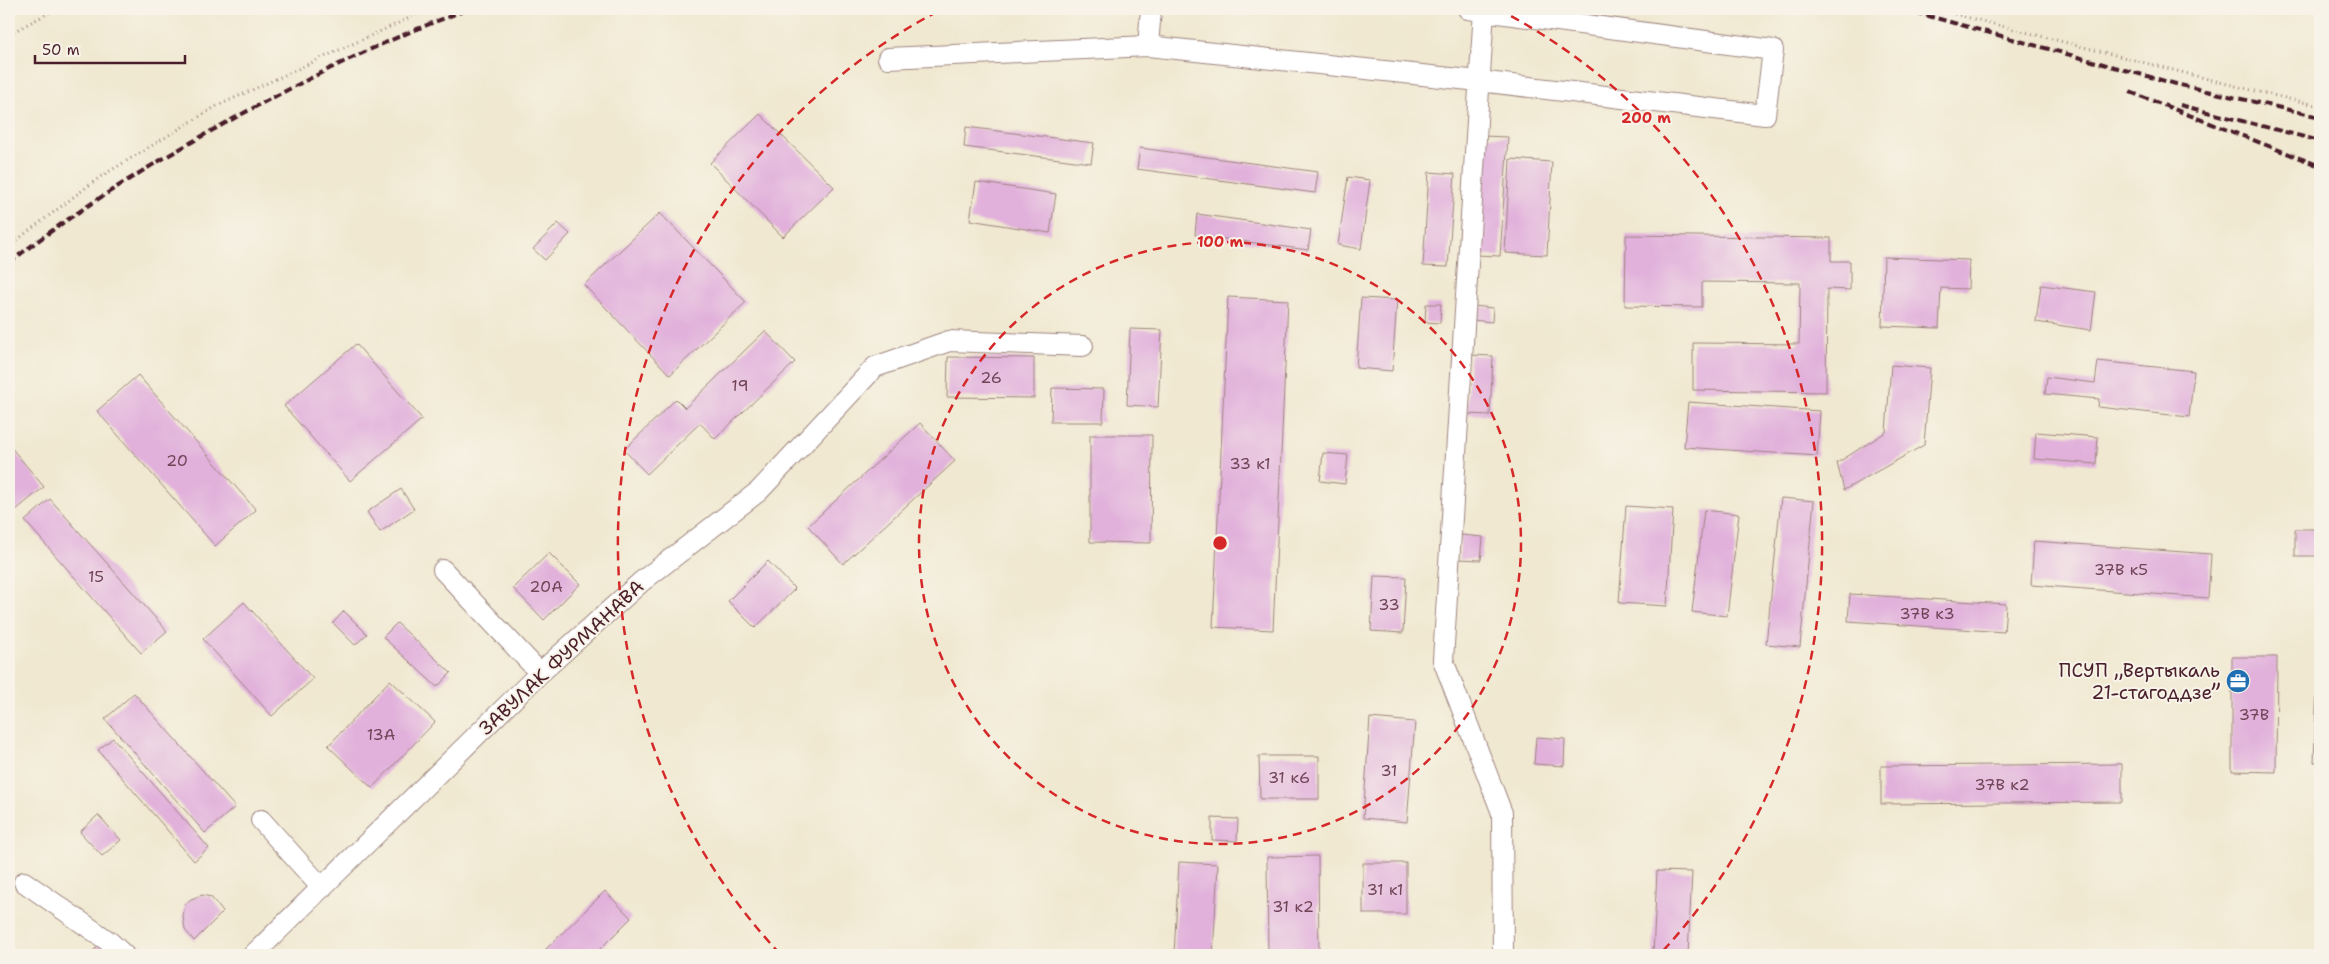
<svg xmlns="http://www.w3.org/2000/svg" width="2329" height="964" font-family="'Shantell Sans',sans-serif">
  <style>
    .building { fill: #e1b0db }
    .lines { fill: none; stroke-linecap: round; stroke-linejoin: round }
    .minor-casing { stroke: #9d847e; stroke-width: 22 }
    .path { stroke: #9d847e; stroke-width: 3; stroke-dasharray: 1 4; stroke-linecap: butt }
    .minor { stroke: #fff; stroke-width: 20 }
    .rail { stroke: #4a1f2b; stroke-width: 4; stroke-dasharray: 8 4; stroke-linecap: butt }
    .ring { fill: none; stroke: #d62828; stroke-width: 2.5; stroke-dasharray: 9 6 }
    .labels { text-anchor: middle; stroke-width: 4; stroke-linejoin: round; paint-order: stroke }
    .number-label { font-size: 16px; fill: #704357 }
    .street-label { font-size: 19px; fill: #4a1f2b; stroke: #f7f3e8 }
    .poi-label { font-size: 19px; fill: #4a1f2b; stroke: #f7f3e8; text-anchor: end }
    .centre { fill: #d62828; stroke: #f7f3e8; stroke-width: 2.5 }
    .ring-label { font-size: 15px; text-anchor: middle; font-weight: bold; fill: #d62828; stroke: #f7f3e8; stroke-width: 4; stroke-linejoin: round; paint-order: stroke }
  </style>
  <rect width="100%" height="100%" fill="#f7f3e8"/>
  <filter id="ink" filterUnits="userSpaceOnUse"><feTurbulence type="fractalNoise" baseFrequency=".02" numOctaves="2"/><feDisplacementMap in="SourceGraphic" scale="10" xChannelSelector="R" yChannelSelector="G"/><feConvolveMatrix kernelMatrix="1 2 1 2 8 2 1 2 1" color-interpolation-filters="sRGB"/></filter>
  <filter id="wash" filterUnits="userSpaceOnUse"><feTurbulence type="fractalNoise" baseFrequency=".0096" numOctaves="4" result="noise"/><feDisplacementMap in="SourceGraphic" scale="20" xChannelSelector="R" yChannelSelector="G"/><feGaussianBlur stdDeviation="1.12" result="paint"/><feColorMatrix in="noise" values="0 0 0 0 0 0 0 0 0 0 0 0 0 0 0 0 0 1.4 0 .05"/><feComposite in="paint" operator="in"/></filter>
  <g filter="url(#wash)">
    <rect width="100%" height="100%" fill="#f0e8d0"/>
    <g id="blocks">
      <path class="building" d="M 760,114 L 834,187 L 783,237 L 710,163 Z
        M 966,127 L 1094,143 L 1091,163 L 964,147 Z
        M 1482,136 L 1508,137 L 1500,256 L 1475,255 Z
        M 1140,148 L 1318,172 L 1315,193 L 1137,169 Z
        M 1510,159 L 1552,162 L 1547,255 L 1505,253 Z
        M 1429,172 L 1455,174 L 1448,267 L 1423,266 Z
        M 1348,177 L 1370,180 L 1361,249 L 1338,245 Z
        M 976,182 L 1056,194 L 1050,233 L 970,220 Z
        M 660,213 L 746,302 L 670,375 L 584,285 Z
        M 1197,214 L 1311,230 L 1308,250 L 1195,235 Z
        M 558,223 L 570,234 L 545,260 L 533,249 Z
        M 1626,235 L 1831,238 L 1831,261 L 1850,261 L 1850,290 L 1827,289 L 1826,392 L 1693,390 L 1693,343 L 1799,344 L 1800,283 L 1702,282 L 1702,307 L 1625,306 Z
        M 1884,257 L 1969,260 L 1968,289 L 1941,288 L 1939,328 L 1882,326 Z
        M 2041,285 L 2096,292 L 2091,330 L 2036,322 Z
        M 1228,297 L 1288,300 L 1273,630 L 1213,627 Z
        M 1361,298 L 1397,300 L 1392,371 L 1356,368 Z
        M 1426,304 L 1441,304 L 1440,323 L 1425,322 Z
        M 1473,306 L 1493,308 L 1492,322 L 1472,320 Z
        M 1130,329 L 1162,330 L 1158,407 L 1127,405 Z
        M 765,331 L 795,362 L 715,439 L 700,423 L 647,474 L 624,450 L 676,399 L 685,408 Z
        M 356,344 L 422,419 L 350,481 L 284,406 Z
        M 1470,355 L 1493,356 L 1490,415 L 1467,414 Z
        M 948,357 L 1034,358 L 1034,398 L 947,397 Z
        M 2098,361 L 2194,371 L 2189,417 L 2098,407 L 2099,399 L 2045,394 L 2047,377 L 2095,383 Z
        M 1891,365 L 1930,368 L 1924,445 L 1844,490 L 1837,463 L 1886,432 Z
        M 138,375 L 256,510 L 215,546 L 97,411 Z
        M 1052,388 L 1104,389 L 1103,422 L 1051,422 Z
        M 1688,402 L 1820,411 L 1817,456 L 1684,447 Z
        M 2319,410 L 2320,410 L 2320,480 L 2316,480 Z
        M 920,423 L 955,461 L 843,564 L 808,526 Z
        M 2036,432 L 2098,437 L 2096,464 L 2034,459 Z
        M 1090,435 L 1152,435 L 1151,543 L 1090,542 Z
        M 9,445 L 44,487 L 16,510 L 9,501 Z
        M 1323,453 L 1348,455 L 1345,484 L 1320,481 Z
        M 401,489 L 414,509 L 380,532 L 367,512 Z
        M 1781,498 L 1814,501 L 1800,647 L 1766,644 Z
        M 50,499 L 167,631 L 141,653 L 25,521 Z
        M 1626,506 L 1673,509 L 1667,606 L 1619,603 Z
        M 1704,510 L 1739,514 L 1727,616 L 1692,612 Z
        M 2295,529 L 2320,529 L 2320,556 L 2295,556 Z
        M 1461,535 L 1483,537 L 1481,560 L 1459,559 Z
        M 2034,541 L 2211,554 L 2208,598 L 2031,585 Z
        M 549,553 L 580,584 L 544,620 L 513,588 Z
        M 768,561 L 795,589 L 755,628 L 728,601 Z
        M 1374,576 L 1406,577 L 1403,633 L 1371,631 Z
        M 1850,594 L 2006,604 L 2004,632 L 1848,621 Z
        M 244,602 L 313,679 L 272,716 L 203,639 Z
        M 344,611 L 367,634 L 355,645 L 333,623 Z
        M 397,623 L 451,673 L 437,687 L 383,637 Z
        M 2232,657 L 2277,657 L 2276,772 L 2232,771 Z
        M 390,680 L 435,722 L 372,788 L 328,746 Z
        M 2317,686 L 2320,686 L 2320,762 L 2314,762 Z
        M 134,693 L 235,807 L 205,833 L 105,719 Z
        M 1370,718 L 1415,722 L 1407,822 L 1363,818 Z
        M 1536,737 L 1565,739 L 1564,766 L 1534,764 Z
        M 113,738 L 209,848 L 194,861 L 98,750 Z
        M 1259,756 L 1319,756 L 1319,799 L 1260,799 Z
        M 2122,764 L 2122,802 L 1881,804 L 1881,766 Z
        M 98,815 L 121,840 L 102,856 L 80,832 Z
        M 1212,818 L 1238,819 L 1237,841 L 1212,840 Z
        M 1318,856 L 1319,955 L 1268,955 L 1267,857 Z
        M 1179,862 L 1218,864 L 1213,955 L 1174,955 Z
        M 1363,863 L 1406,863 L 1406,914 L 1363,914 Z
        M 1657,871 L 1692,872 L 1688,955 L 1653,955 Z
        M 605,891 L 631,918 L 594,955 L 540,955 Z
        M 202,895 L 211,897 L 223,912 L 194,941 L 185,930 L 183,916 L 185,904 L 191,899 Z
        M 102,942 L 115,955 L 89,955 Z"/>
    </g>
  </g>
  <g filter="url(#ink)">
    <use href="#blocks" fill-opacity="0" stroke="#9d847e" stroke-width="1"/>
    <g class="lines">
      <g class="minor-casing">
        <path id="minor" d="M 1484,10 L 1443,660 L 1502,813 L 1503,955
          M 1148,46 L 1151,9
          M 888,58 L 1148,46 L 1479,81 L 1765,115 L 1773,50 L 1468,9
          M 443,570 L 540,673
          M 261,820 L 322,888
          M 24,882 L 111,943 L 124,955
          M 253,955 L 540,673 L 641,582 L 759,491 L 875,367 L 949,341 L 1083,346"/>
      </g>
      <path class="path" d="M 1935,9 L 2263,93 L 2320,106
        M 9,34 L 56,9
        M 9,246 L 100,177 L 217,106 L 429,9"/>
      <use href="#minor" class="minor"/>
      <path class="rail" d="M 1903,9 L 2176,84 L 2320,117
        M 2130,92 L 2320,166
        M 2180,105 L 2320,141
        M 9,263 C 81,206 161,158 242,114 C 316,74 391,37 469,9"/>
    </g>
  </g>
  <g class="ring">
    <circle cx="1220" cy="543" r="301"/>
    <path d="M780 954A602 602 0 0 1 942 9M1498 9A602 602 0 0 1 1660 954"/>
  </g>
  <defs>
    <g id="office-disc" transform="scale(1.25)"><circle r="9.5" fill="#1f6fb2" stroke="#f7f3e8"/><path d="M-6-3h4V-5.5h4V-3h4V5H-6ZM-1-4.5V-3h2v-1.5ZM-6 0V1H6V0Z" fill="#fff"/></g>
  </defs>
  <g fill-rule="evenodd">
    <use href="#office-disc" x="2238" y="681"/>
  </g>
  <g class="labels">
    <g class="number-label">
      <text x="991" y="383">26</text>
      <text x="740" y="391">19</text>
      <text x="177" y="466">20</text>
      <text x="1250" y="469">33 к1</text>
      <text x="2121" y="575">37В к5</text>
      <text x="96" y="582">15</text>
      <text x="546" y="592">20А</text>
      <text x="1389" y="610">33</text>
      <text x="1927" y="619">37В к3</text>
      <text x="2254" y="720">37В</text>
      <text x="381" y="740">13А</text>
      <text x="1389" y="776">31</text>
      <text x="1289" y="783">31 к6</text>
      <text x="2002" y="790">37В к2</text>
      <text x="1385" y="895">31 к1</text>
      <text x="1293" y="912">31 к2</text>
    </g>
    <g class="street-label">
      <text transform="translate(561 657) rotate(-43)" y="7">ЗАВУЛАК ФУРМАНАВА</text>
    </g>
    <g class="poi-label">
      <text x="2220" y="677">ПСУП ,,Вертыкаль<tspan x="2220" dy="22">21-стагоддзе’’</tspan></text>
    </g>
  </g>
  <circle cx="1220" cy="543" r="8" class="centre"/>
  <g class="ring-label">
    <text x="1646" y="123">200 m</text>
    <text x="1220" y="247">100 m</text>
  </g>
  <rect width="2329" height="964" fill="none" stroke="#f7f3e8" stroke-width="30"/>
  <path d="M35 55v8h150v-8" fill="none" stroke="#4a1f2b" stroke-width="2.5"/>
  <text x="42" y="55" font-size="15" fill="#4a1f2b" stroke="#f7f3e8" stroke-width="4" paint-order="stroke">50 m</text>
</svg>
